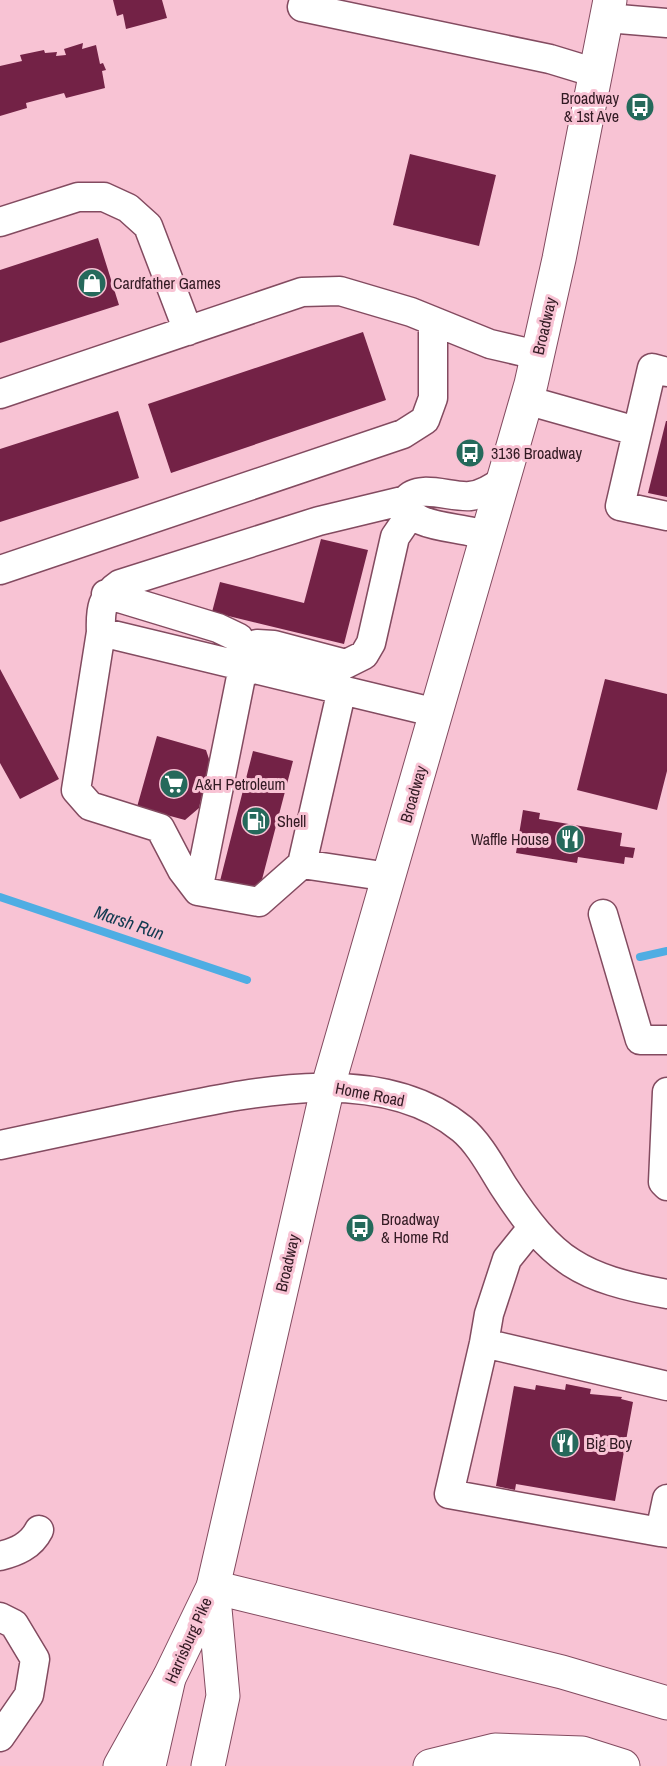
<svg xmlns="http://www.w3.org/2000/svg" width="667" height="1766" font-family="'Archivo Narrow',sans-serif">
  <style>
    .lines { fill: none; stroke-linecap: round; stroke-linejoin: round }
    .stream { stroke: #4fade3; stroke-width: 8 }
    .building { fill: #732246 }
    .minor-casing { stroke: #834b60; stroke-width: 31 }
    .major-casing { stroke: #834b60; stroke-width: 35 }
    .highway-casing { stroke: #834b60; stroke-width: 35 }
    .minor { stroke: #fff; stroke-width: 28 }
    .major { stroke: #fff; stroke-width: 33 }
    .highway { stroke: #fff; stroke-width: 33 }
    .labels { text-anchor: middle; stroke-width: 6; stroke-linejoin: round; paint-order: stroke }
    .poi-label { font-size: 16px; fill: #321a23; stroke: #f8c3d4; text-anchor: start }
    .street-label { font-size: 16px; fill: #321a23; stroke: #f8c3d4 }
    .water-label { font-size: 18px; font-style: italic; fill: #123a51; stroke: #f8c3d4 }
  </style>
  <rect width="100%" height="100%" fill="#f8c3d4"/>
  <g class="lines">
    <path class="stream" d="M 0,897 L 247,980
      M 640,957 L 667,951"/>
  </g>
  <path class="building" d="M 113,0 L 162,0 L 167,18 L 126,29 L 123,14 L 117,16 Z
    M 83,43 L 82,49 L 96,45 L 100,64 L 103,63 L 106,70 L 102,71 L 105,88 L 66,98 L 64,93 L 26,103 L 27,108 L 0,116 L 0,66 L 22,61 L 20,55 L 44,50 L 45,53 L 57,52 L 56,56 L 66,55 L 64,49 Z
    M 410,154 L 496,175 L 479,246 L 393,225 Z
    M 98,238 L 119,305 L 0,343 L 0,270 Z
    M 363,332 L 386,400 L 171,473 L 148,404 Z
    M 118,411 L 139,478 L 0,522 L 0,449 Z
    M 666,421 L 667,421 L 667,497 L 648,493 Z
    M 321,539 L 368,550 L 344,644 L 212,612 L 220,582 L 304,603 Z
    M 0,669 L 59,779 L 20,799 L 0,763 Z
    M 605,679 L 667,694 L 667,771 L 657,810 L 577,790 Z
    M 157,736 L 206,750 L 210,762 L 199,808 L 185,820 L 137,807 Z
    M 253,751 L 293,761 L 259,891 L 220,881 Z
    M 523,810 L 540,813 L 539,819 L 622,833 L 620,846 L 635,848 L 633,858 L 625,857 L 624,864 L 578,857 L 577,863 L 516,853 Z
    M 566,1384 L 591,1389 L 590,1394 L 622,1397 L 621,1399 L 633,1402 L 615,1501 L 516,1484 L 515,1490 L 496,1486 L 514,1386 L 535,1390 L 536,1385 L 565,1390 Z"/>
  <g class="lines">
    <g class="minor-casing">
      <path id="minor" d="M 304,0 L 302,7 L 550,59 L 596,73
        M 607,18 L 667,23
        M 0,222 L 78,197 L 104,197 L 128,208 L 148,226 L 188,331
        M 667,372 L 652,368 L 620,506 L 667,516
        M 0,394 L 302,292 L 340,291 L 411,312 L 490,344 L 537,355
        M 526,400 L 636,431
        M 487,537 C 467,525 405,531 406,500 C 419,483 451,498 470,496 C 482,495 493,488 504,480
        M 0,570 L 403,434 L 425,420 L 433,398 L 433,321
        M 106,594 L 218,628 L 239,638 L 246,652
        M 101,632 C 100,609 102,596 120,584 L 319,521 L 406,500
        M 302,864 L 342,689
        M 389,877 L 302,864 L 259,902 L 198,891 L 182,870 L 160,828 L 90,806 L 76,790 L 101,632 L 437,713
        M 198,891 L 246,652 L 257,644 L 274,645 L 346,664 L 364,655 L 371,643 L 395,537 L 410,515
        M 603,914 L 640,1040 L 667,1040
        M 667,1092 L 663,1182 L 667,1186
        M 0,1145 C 52,1134 104,1123 155,1112 C 248,1093 380,1061 462,1129 C 479,1143 492,1168 504,1187 C 553,1262 580,1278 667,1294
        M 532,1228 L 507,1259 L 489,1314 L 484,1343 L 449,1494 L 660,1532
        M 484,1343 L 667,1386
        M 667,1499 L 660,1532 L 667,1533
        M 0,1556 C 16,1552 31,1546 39,1530
        M 0,1617 L 14,1624 L 35,1659 L 29,1695 L 0,1737"/>
    </g>
    <g class="major-casing">
      <path id="major" d="M 149,1766 L 169,1678 L 213,1587 L 328,1086 L 531,384 L 559,259 L 610,0
        M 208,1766 L 223,1696 L 213,1587"/>
    </g>
    <g class="highway-casing">
      <path id="highway" d="M 213,1587 L 562,1672 L 667,1703
        M 120,1766 L 169,1678
        M 430,1766 L 495,1750 L 582,1753 L 623,1766"/>
    </g>
    <use href="#minor" class="minor"/>
    <use href="#major" class="major"/>
    <use href="#highway" class="highway"/>
  </g>
  <defs>
    <g id="bus-disc" transform="scale(1.5)"><circle r="9.5" fill="#25695b" stroke="#f8c3d4"/><path d="M-5-6H5V4H4V6H2V4H-2V6H-4V4H-5ZM-3.5-4V0h7V-4ZM-3.5 1.2v1.5H-2V1.2ZM2 1.2v1.5H3.5V1.2Z" fill="#fff"/></g>
    <g id="shop-disc" transform="scale(1.5)"><circle r="9.5" fill="#25695b" stroke="#f8c3d4"/><path d="M-5-2.5h2.3a2.7 3.5 0 0 1 5.4 0H5L5.5 6h-11ZM-1.5-2.5h3a1.5 2.3 0 0 0-3 0Z" fill="#fff"/></g>
    <g id="supermarket-disc" transform="scale(1.5)"><circle r="9.5" fill="#25695b" stroke="#f8c3d4"/><path d="M-6-5.5h2.5l.6 2H6L4.5 2H-2.5L-4.4-4H-6ZM-1.5 3.2a1.3 1.3 0 1 0 .1 0ZM3 3.2a1.3 1.3 0 1 0 .1 0Z" fill="#fff"/></g>
    <g id="fuel-disc" transform="scale(1.5)"><circle r="9.5" fill="#25695b" stroke="#f8c3d4"/><path d="M-5.5-6h7V0h2V4h1.3V-2.5L3-4.5l.8-.8L6-3V5H2.5V1h-1V6h-7ZM-4.2-4.7v3.2H.2V-4.7Z" fill="#fff"/></g>
    <g id="restaurant-disc" transform="scale(1.5)"><circle r="9.5" fill="#25695b" stroke="#f8c3d4"/><path d="M-5-6h1v4h1v-4h1v4h1v-4h1v5L-1.5 .5V6h-2V.5L-5-1ZM5-6V6H3V1.5H1.5Q1.5-4 5-6Z" fill="#fff"/></g>
  </defs>
  <g fill-rule="evenodd">
    <use href="#bus-disc" x="640" y="107"/>
    <use href="#shop-disc" x="92" y="283"/>
    <use href="#bus-disc" x="470" y="453"/>
    <use href="#supermarket-disc" x="174" y="784"/>
    <use href="#fuel-disc" x="256" y="821"/>
    <use href="#restaurant-disc" x="570" y="839"/>
    <use href="#bus-disc" x="360" y="1228"/>
    <use href="#restaurant-disc" x="565" y="1443"/>
  </g>
  <g class="labels">
    <g class="poi-label">
      <text x="619" y="104" text-anchor="end">Broadway<tspan x="619" dy="18">&amp; 1st Ave</tspan></text>
      <text x="113" y="289">Cardfather Games</text>
      <text x="491" y="459">3136 Broadway</text>
      <text x="195" y="790">A&amp;H Petroleum</text>
      <text x="277" y="827">Shell</text>
      <text x="549" y="845" text-anchor="end">Waffle House</text>
      <text x="381" y="1225">Broadway<tspan x="381" dy="18">&amp; Home Rd</tspan></text>
      <text x="586" y="1449">Big Boy</text>
    </g>
    <g class="street-label">
      <text transform="translate(544 326) rotate(-77)" y="6">Broadway</text>
      <text transform="translate(413 794) rotate(-74)" y="6">Broadway</text>
      <text transform="translate(370 1094) rotate(11)" y="6">Home Road</text>
      <text transform="translate(287 1263) rotate(-77)" y="6">Broadway</text>
      <text transform="translate(188 1640) rotate(-66)" y="6">Harrisburg Pike</text>
    </g>
    <g class="water-label">
      <text transform="translate(129 923) rotate(19)" y="6">Marsh Run</text>
    </g>
  </g>
</svg>
